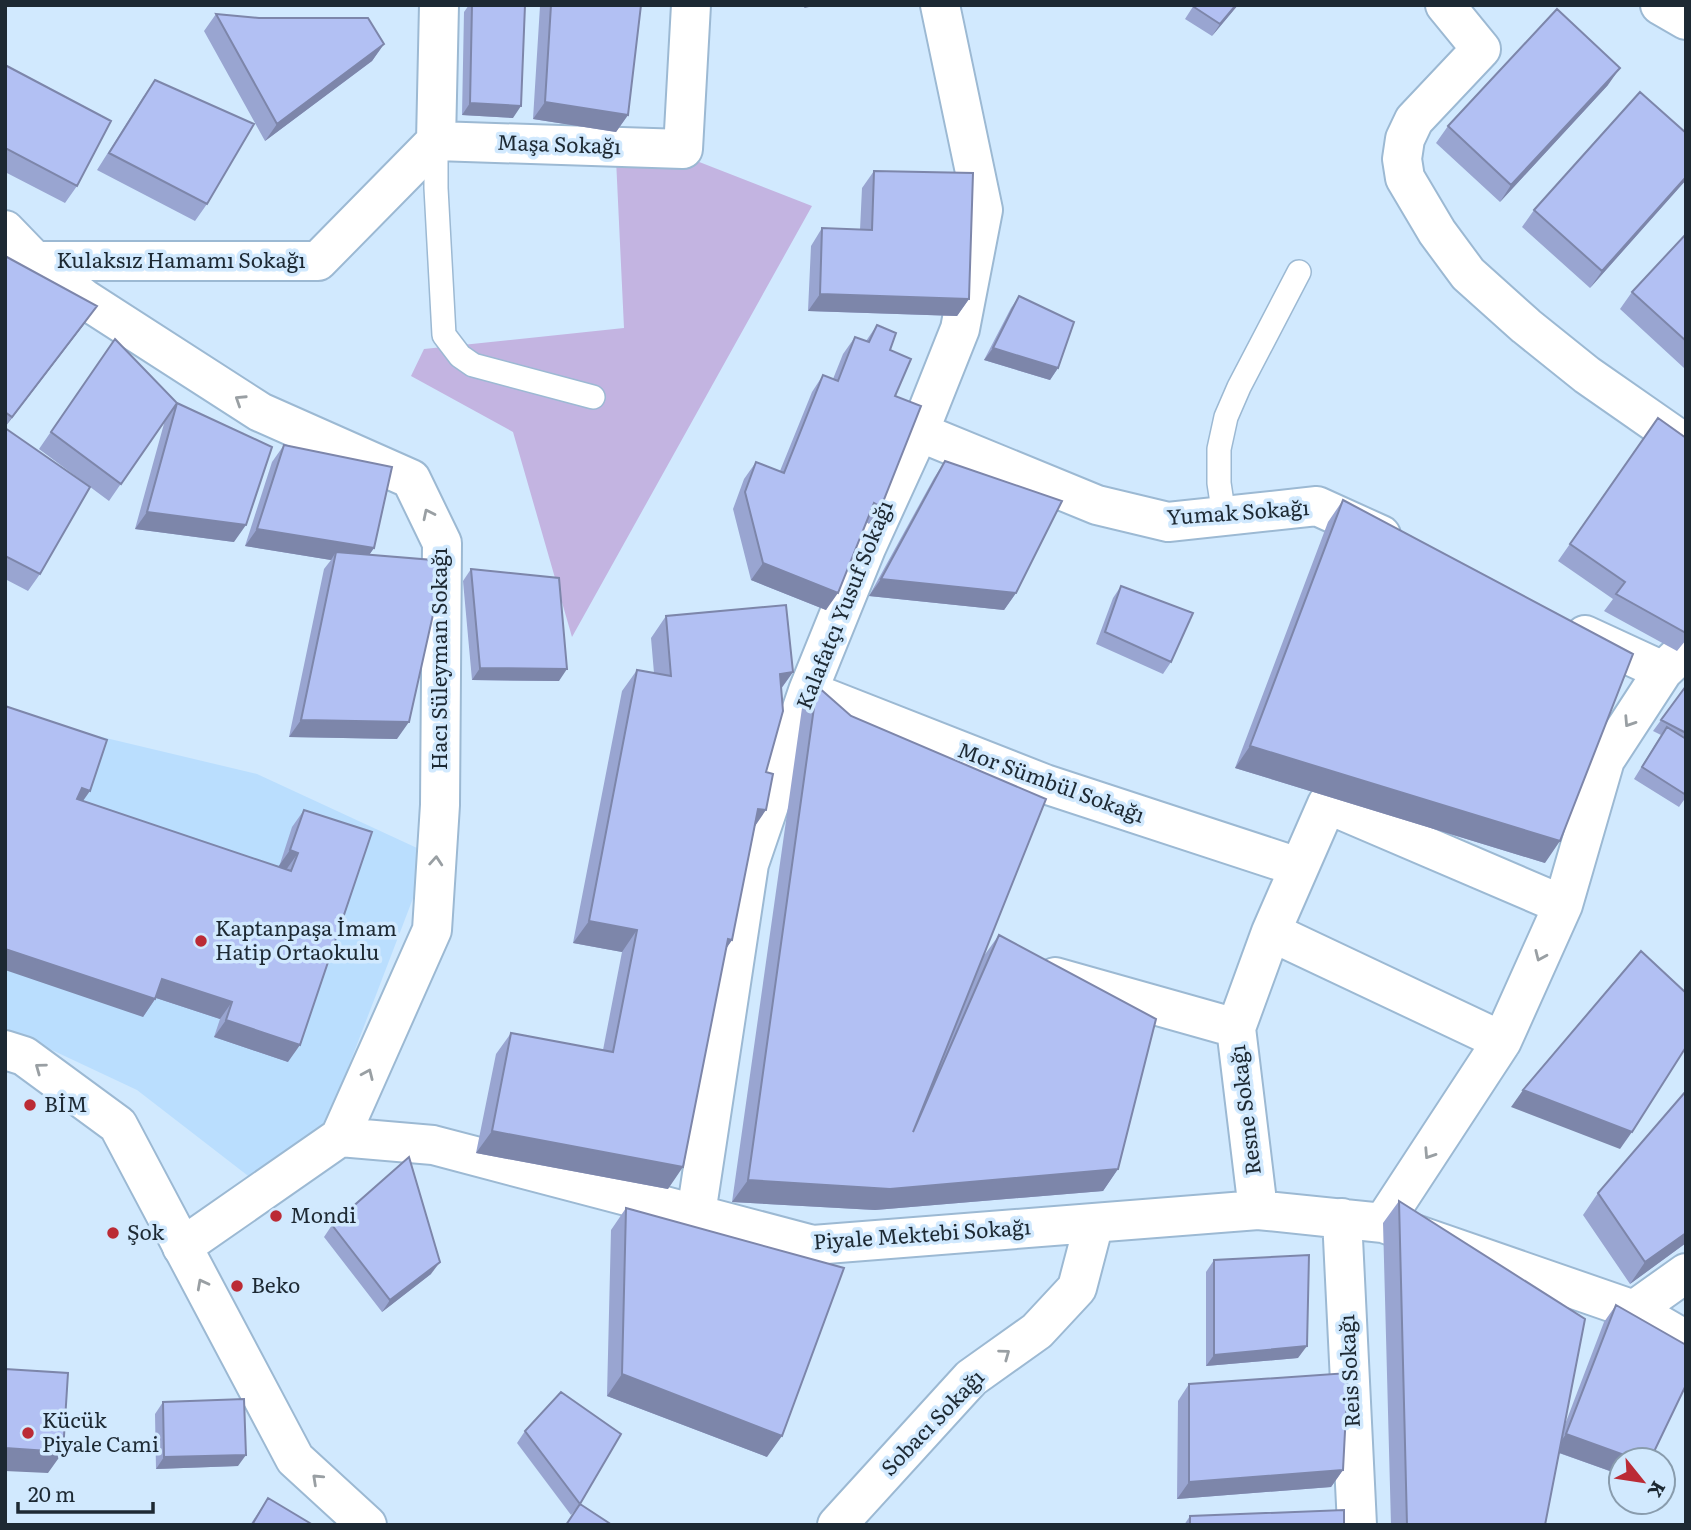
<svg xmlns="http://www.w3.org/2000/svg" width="1691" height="1530" font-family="Literata,serif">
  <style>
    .built { fill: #badefe }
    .green { fill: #c3b4e1 }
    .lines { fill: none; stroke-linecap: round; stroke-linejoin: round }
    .lane-casing { stroke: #9cb9d3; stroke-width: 26 }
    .street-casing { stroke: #9cb9d3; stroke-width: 42 }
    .secondary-casing { stroke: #9cb9d3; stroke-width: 42 }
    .lane { stroke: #fff; stroke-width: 23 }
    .street { stroke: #fff; stroke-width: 38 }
    .secondary { stroke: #fff; stroke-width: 38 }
    .wall { fill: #99a5d1 }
    .shaded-wall { fill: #7d86aa }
    .building { fill: #b2c0f3; stroke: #7d86aa; stroke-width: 2 }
    .oneway { stroke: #999fa3 }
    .poi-dot { fill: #bb2b35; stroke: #d1e9fe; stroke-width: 2.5 }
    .labels { text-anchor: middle; stroke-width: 7; stroke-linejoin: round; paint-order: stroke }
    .street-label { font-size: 21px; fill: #1d2933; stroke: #d1e9fe }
    .poi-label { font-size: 21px; fill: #1d2933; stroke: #d1e9fe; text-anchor: start }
  </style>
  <rect width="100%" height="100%" fill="#d1e9fe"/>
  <path class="built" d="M 5,714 L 257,774 L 430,854 L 320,1141 L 256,1182 L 137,1090 L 5,1028 Z"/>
  <path class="green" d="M 689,158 L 812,206 L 572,637 L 513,432 L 411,376 L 424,349 L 624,328 L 616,159 Z"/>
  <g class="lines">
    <g class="lane-casing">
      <path id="lane" d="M 436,141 L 436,188 L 444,335 L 460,356 L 473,365 L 593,397
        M 1224,516 L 1219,483 L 1219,449 L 1226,417 L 1239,387 L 1299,272"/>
    </g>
    <g class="street-casing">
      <path id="street" d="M 1445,5 L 1481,49 L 1414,120 L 1405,139 L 1402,159 L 1405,178 L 1437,232 L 1468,274 L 1526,326 L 1587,375 L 1686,444
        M 1660,5 L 1686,20
        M 436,141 L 683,149 L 691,5
        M 5,230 L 35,261 L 86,300 L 260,412 L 411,479 L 442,543 L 440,805 L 432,930 L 340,1137
        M 35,261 L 318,261 L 436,141 L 439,5
        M 919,432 L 1097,505 L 1168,522 L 1317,506 L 1381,535
        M 1585,635 L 1663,671
        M 808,691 L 1045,784 L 1298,867
        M 1055,977 L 1236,1028
        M 1502,1041 L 1271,932 L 1327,804 L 1563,905
        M 1258,1210 L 1236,1028 L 1271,932
        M 696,1214 L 749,864 L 808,691 L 866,548 L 919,432 L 960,329 L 983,210 L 940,5
        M 1342,1218 L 1357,1525
        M 1383,1223 L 1502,1041 L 1563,905 L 1605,760 L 1663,671 L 1686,649
        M 182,1247 L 340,1137 L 433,1145 L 813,1245 L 1258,1210 L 1383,1223 L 1634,1310 L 1686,1340
        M 1634,1310 L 1686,1273
        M 837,1525 L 971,1378 L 1037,1331 L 1077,1288 L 1094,1223"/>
    </g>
    <g class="secondary-casing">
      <path id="secondary" d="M 5,1050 L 24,1056 L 118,1125 L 295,1459 L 367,1525"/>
    </g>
    <use href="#lane" class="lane"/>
    <use href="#street" class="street"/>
    <use href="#secondary" class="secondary"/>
  </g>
  <path class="wall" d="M 469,5 L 472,5 L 513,118 L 462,115 L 464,12 Z
    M 527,5 L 641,5 L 628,115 L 616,132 L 533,119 L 540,6 Z
    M 1194,5 L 1238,5 L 1212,36 L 1185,19 Z
    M 216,14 L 384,44 L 372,61 L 265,141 L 204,31 Z
    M 5,65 L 77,186 L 65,203 L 5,172 Z
    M 155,80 L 207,204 L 195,221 L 97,170 L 143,97 Z
    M 1608,85 L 1500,202 L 1436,143 L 1448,126 Z
    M 1686,133 L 1686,180 L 1590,288 L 1522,227 L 1534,210 Z
    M 874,171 L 969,299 L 957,316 L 808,311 L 811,246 L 822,228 L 860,230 L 862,188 Z
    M 1686,234 L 1686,366 L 1684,368 L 1620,309 L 1632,292 Z
    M 5,256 L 85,323 L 5,427 Z
    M 1019,296 L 1058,368 L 1050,380 L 984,360 L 1011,308 Z
    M 877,325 L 890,350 L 895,396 L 881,507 L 869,524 L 866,522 L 826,610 L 751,580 L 733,509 L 744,479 L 756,462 L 780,471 L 812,392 L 823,375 L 833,379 L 843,354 L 855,337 L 866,341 Z
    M 115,339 L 177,403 L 234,542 L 135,529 L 165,420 L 109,501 L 39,449 Z
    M 1658,418 L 1686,438 L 1686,640 L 1677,651 L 1604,611 L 1613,599 L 1558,561 Z
    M 5,428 L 40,574 L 28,591 L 5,579 Z
    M 284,445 L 374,548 L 369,555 L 397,739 L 289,737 L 324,569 L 331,560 L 245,546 L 272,462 Z
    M 945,461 L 1016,593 L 1004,610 L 869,596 L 934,478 Z
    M 1343,500 L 1545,863 L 1235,768 L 1328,522 Z
    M 471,569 L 559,681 L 472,680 L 463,581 Z
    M 1121,586 L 1171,662 L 1163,674 L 1096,644 L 1113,598 Z
    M 666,616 L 793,672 L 781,689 L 766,772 L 732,940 L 725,950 L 668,1189 L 476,1153 L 496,1054 L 511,1033 L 603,1050 L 622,952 L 573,943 L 622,691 L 637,670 L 654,673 L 651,638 Z
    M 817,686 L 983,957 L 999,935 L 1118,1169 L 1103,1191 L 875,1210 L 732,1202 L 802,708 Z
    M 1686,686 L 1686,797 L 1679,807 L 1634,779 L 1661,735 L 1653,731 Z
    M 83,801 L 279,867 L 292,827 L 304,810 L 288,1062 L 214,1037 L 220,1019 L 156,998 L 143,1017 Z
    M 1686,1091 L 1686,1243 L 1630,1284 L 1583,1215 L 1598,1193 Z
    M 1399,1201 L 1564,1427 L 1604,1322 L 1616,1305 L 1621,1475 L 1559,1453 L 1545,1525 L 1391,1525 L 1383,1223 Z
    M 626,1208 L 767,1457 L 607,1396 L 611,1230 Z
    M 332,1225 L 431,1274 L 382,1312 L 324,1237 Z
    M 1214,1260 L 1298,1358 L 1206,1366 L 1206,1272 Z
    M 1189,1384 L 1343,1470 L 1331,1487 L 1177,1499 L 1178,1401 Z
    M 163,1402 L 238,1466 L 156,1469 L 155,1414 Z
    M 525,1431 L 580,1504 L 571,1515 L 517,1443 Z
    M 268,1498 L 313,1525 L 250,1525 Z
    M 1190,1516 L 1344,1525 L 1184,1525 Z"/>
  <path class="shaded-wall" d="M 806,5 L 819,5 L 804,8 Z
    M 1236,5 L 1238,5 L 1212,36 L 1220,24 Z
    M 384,44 L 372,61 L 265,141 L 277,124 Z
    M 1620,68 L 1608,85 L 1500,202 L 1511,185 Z
    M 545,102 L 628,115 L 616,132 L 533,119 Z
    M 470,103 L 521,106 L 513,118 L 462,115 Z
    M 1686,177 L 1686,180 L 1590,288 L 1602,271 Z
    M 820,294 L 969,299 L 957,316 L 808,311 Z
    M 97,306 L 85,323 L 5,427 L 12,417 Z
    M 993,348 L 1058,368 L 1050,380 L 984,360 Z
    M 147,512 L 246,525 L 234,542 L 135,529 Z
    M 257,529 L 374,548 L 362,565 L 336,552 L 331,560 L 245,546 Z
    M 763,563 L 838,593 L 826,610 L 751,580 Z
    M 881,579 L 1016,593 L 1004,610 L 869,596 Z
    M 480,668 L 567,669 L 559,681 L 472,680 Z
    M 793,672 L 777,694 L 780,674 Z
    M 301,720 L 409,722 L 397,739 L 289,737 Z
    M 1250,746 L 1560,841 L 1545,863 L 1235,768 Z
    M 82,788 L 90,791 L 78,808 L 70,805 Z
    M 758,809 L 766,810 L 751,832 Z
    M 290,850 L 298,853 L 286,870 L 278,867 Z
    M 589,921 L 637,930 L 622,952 L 573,943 Z
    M 728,939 L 732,940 L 717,962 Z
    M 5,949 L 155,999 L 143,1017 L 5,970 Z
    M 162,979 L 232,1002 L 220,1019 L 150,996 Z
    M 226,1020 L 300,1045 L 288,1062 L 214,1037 Z
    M 1523,1090 L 1632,1132 L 1620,1149 L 1511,1107 Z
    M 492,1131 L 683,1167 L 668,1189 L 476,1153 Z
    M 1118,1169 L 1103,1191 L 875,1210 L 732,1202 L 748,1180 Z
    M 1686,1233 L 1686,1243 L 1630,1284 L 1645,1262 Z
    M 440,1262 L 431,1274 L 382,1312 L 390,1300 Z
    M 1307,1346 L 1298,1358 L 1206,1366 L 1214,1355 Z
    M 622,1374 L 782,1436 L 767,1457 L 607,1396 Z
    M 1566,1434 L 1638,1460 L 1621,1460 L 1621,1475 L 1554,1451 Z
    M 5,1448 L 63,1452 L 48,1473 L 5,1471 Z
    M 246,1455 L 238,1466 L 156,1469 L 164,1457 Z
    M 1343,1470 L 1331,1487 L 1177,1499 L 1189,1482 Z"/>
  <path class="building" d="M 472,5 L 525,5 L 521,106 L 470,103 Z
    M 551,5 L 641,5 L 628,115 L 545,102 Z
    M 1195,5 L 1236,5 L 1220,24 L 1194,7 Z
    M 1557,9 L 1620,68 L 1511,185 L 1448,126 Z
    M 216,14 L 259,18 L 368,18 L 384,44 L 277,124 Z
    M 5,65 L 111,121 L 77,186 L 5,148 Z
    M 155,80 L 254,124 L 207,204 L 109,153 Z
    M 1640,92 L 1686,133 L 1686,177 L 1602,271 L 1534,210 Z
    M 874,171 L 973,173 L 969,299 L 820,294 L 822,228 L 872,230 Z
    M 1686,234 L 1686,341 L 1632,292 Z
    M 5,256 L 97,306 L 12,417 L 5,412 Z
    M 1019,296 L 1074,322 L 1058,368 L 993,348 Z
    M 877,325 L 896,333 L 890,350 L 911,359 L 895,396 L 921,406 L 881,507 L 874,503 L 838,593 L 763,563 L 745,492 L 756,462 L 784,473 L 823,375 L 838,381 L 855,337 L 869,342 Z
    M 115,339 L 177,403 L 121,484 L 51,432 Z
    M 177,403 L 272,447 L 246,525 L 147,512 Z
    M 1658,418 L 1686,438 L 1686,633 L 1616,594 L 1625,582 L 1570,544 Z
    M 5,428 L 90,487 L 40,574 L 5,556 Z
    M 284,445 L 392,467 L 374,548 L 257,529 Z
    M 945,461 L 1062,501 L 1016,593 L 881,579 Z
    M 1343,500 L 1633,654 L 1560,841 L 1250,746 Z
    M 336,552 L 445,561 L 409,722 L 301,720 Z
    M 471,569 L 559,578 L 567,669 L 480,668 Z
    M 1121,586 L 1193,613 L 1171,662 L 1105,632 Z
    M 786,605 L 793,672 L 780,674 L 783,711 L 766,772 L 773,774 L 766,810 L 758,809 L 732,940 L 728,939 L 683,1167 L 492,1131 L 511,1033 L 613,1052 L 637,930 L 589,921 L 637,670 L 671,676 L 666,616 Z
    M 817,686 L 851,716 L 1046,799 L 913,1132 L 999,935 L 1156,1019 L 1118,1169 L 890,1189 L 748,1180 Z
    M 1686,686 L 1686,733 L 1661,720 Z
    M 5,706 L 107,740 L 90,791 L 82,788 L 77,799 L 291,871 L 298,853 L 290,850 L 304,810 L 372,832 L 300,1045 L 226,1020 L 232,1002 L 162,979 L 155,999 L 5,949 Z
    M 1667,727 L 1686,739 L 1686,795 L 1642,767 Z
    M 1641,951 L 1686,993 L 1686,1047 L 1632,1132 L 1523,1090 Z
    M 1686,1091 L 1686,1233 L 1645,1262 L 1598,1193 Z
    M 409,1157 L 440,1262 L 390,1300 L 332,1225 Z
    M 1399,1201 L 1585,1319 L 1545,1525 L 1407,1525 Z
    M 626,1208 L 844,1268 L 782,1436 L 622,1374 Z
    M 1309,1255 L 1307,1346 L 1214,1355 L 1214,1260 Z
    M 1616,1305 L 1686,1345 L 1686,1385 L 1650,1460 L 1638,1460 L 1566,1434 Z
    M 5,1369 L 68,1373 L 63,1452 L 5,1448 Z
    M 1348,1373 L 1343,1470 L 1189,1482 L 1189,1384 Z
    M 561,1392 L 621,1434 L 580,1504 L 525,1431 Z
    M 244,1399 L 246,1455 L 164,1457 L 163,1402 Z
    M 268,1498 L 313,1525 L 252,1525 Z
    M 580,1504 L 612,1525 L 566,1525 Z
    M 1344,1510 L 1344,1525 L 1190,1525 L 1190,1516 Z"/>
  <defs><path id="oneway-chevron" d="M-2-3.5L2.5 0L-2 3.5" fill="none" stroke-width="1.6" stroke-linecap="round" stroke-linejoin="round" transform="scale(1.75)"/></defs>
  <g class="oneway">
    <use href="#oneway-chevron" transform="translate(240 400) rotate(-147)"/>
    <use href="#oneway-chevron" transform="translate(428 514) rotate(-116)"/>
    <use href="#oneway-chevron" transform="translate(1629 722) rotate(123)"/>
    <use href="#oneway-chevron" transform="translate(436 861) rotate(-86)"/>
    <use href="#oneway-chevron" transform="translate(1540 956) rotate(114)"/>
    <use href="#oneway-chevron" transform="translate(40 1068) rotate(-144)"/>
    <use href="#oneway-chevron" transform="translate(368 1074) rotate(-66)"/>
    <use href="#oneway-chevron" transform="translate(1429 1154) rotate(123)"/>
    <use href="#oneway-chevron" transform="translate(202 1284) rotate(-118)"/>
    <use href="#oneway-chevron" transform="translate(1005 1354) rotate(-36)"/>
    <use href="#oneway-chevron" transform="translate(317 1479) rotate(-137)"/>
  </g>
  <g class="poi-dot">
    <circle cx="201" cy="941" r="7"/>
    <circle cx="30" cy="1105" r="7"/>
    <circle cx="276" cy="1216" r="7"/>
    <circle cx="113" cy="1233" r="7"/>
    <circle cx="237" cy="1286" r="7"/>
    <circle cx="28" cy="1433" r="7"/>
  </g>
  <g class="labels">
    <g class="street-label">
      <text transform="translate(559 145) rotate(2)" y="7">Maşa Sokağı</text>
      <text x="181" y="268">Kulaksız Hamamı Sokağı</text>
      <text transform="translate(1238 513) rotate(-4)" y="7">Yumak Sokağı</text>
      <text transform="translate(845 605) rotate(-68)" y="7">Kalafatçı Yusuf Sokağı</text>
      <text transform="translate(440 659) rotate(-90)" y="7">Hacı Süleyman Sokağı</text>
      <text transform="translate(1051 783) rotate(20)" y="7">Mor Sümbül Sokağı</text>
      <text transform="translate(1246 1110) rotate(-97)" y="7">Resne Sokağı</text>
      <text transform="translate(922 1235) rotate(-4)" y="7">Piyale Mektebi Sokağı</text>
      <text transform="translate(1350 1371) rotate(-93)" y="7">Reis Sokağı</text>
      <text transform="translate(933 1423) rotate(-46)" y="7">Sobacı Sokağı</text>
    </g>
    <g class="poi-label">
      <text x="215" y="936">Kaptanpaşa İmam<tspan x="215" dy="24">Hatip Ortaokulu</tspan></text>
      <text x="44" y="1112">BİM</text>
      <text x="290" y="1223">Mondi</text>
      <text x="127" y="1240">Şok</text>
      <text x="251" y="1293">Beko</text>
      <text x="42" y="1428">Kücük<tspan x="42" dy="24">Piyale Cami</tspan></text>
    </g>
  </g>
  <rect width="1691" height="1530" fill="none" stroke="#1d2933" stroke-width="14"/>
  <g transform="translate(1642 1481) rotate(120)"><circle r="33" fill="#d1e9fe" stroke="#899cad" stroke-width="2"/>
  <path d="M0-5L12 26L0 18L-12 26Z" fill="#bb2b35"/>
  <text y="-10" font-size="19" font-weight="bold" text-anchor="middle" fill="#1d2933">K</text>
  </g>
  <path d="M18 1502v10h135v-10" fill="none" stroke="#1d2933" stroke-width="3.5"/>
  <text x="28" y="1502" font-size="21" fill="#1d2933" stroke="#d1e9fe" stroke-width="5" paint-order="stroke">20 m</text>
</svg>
